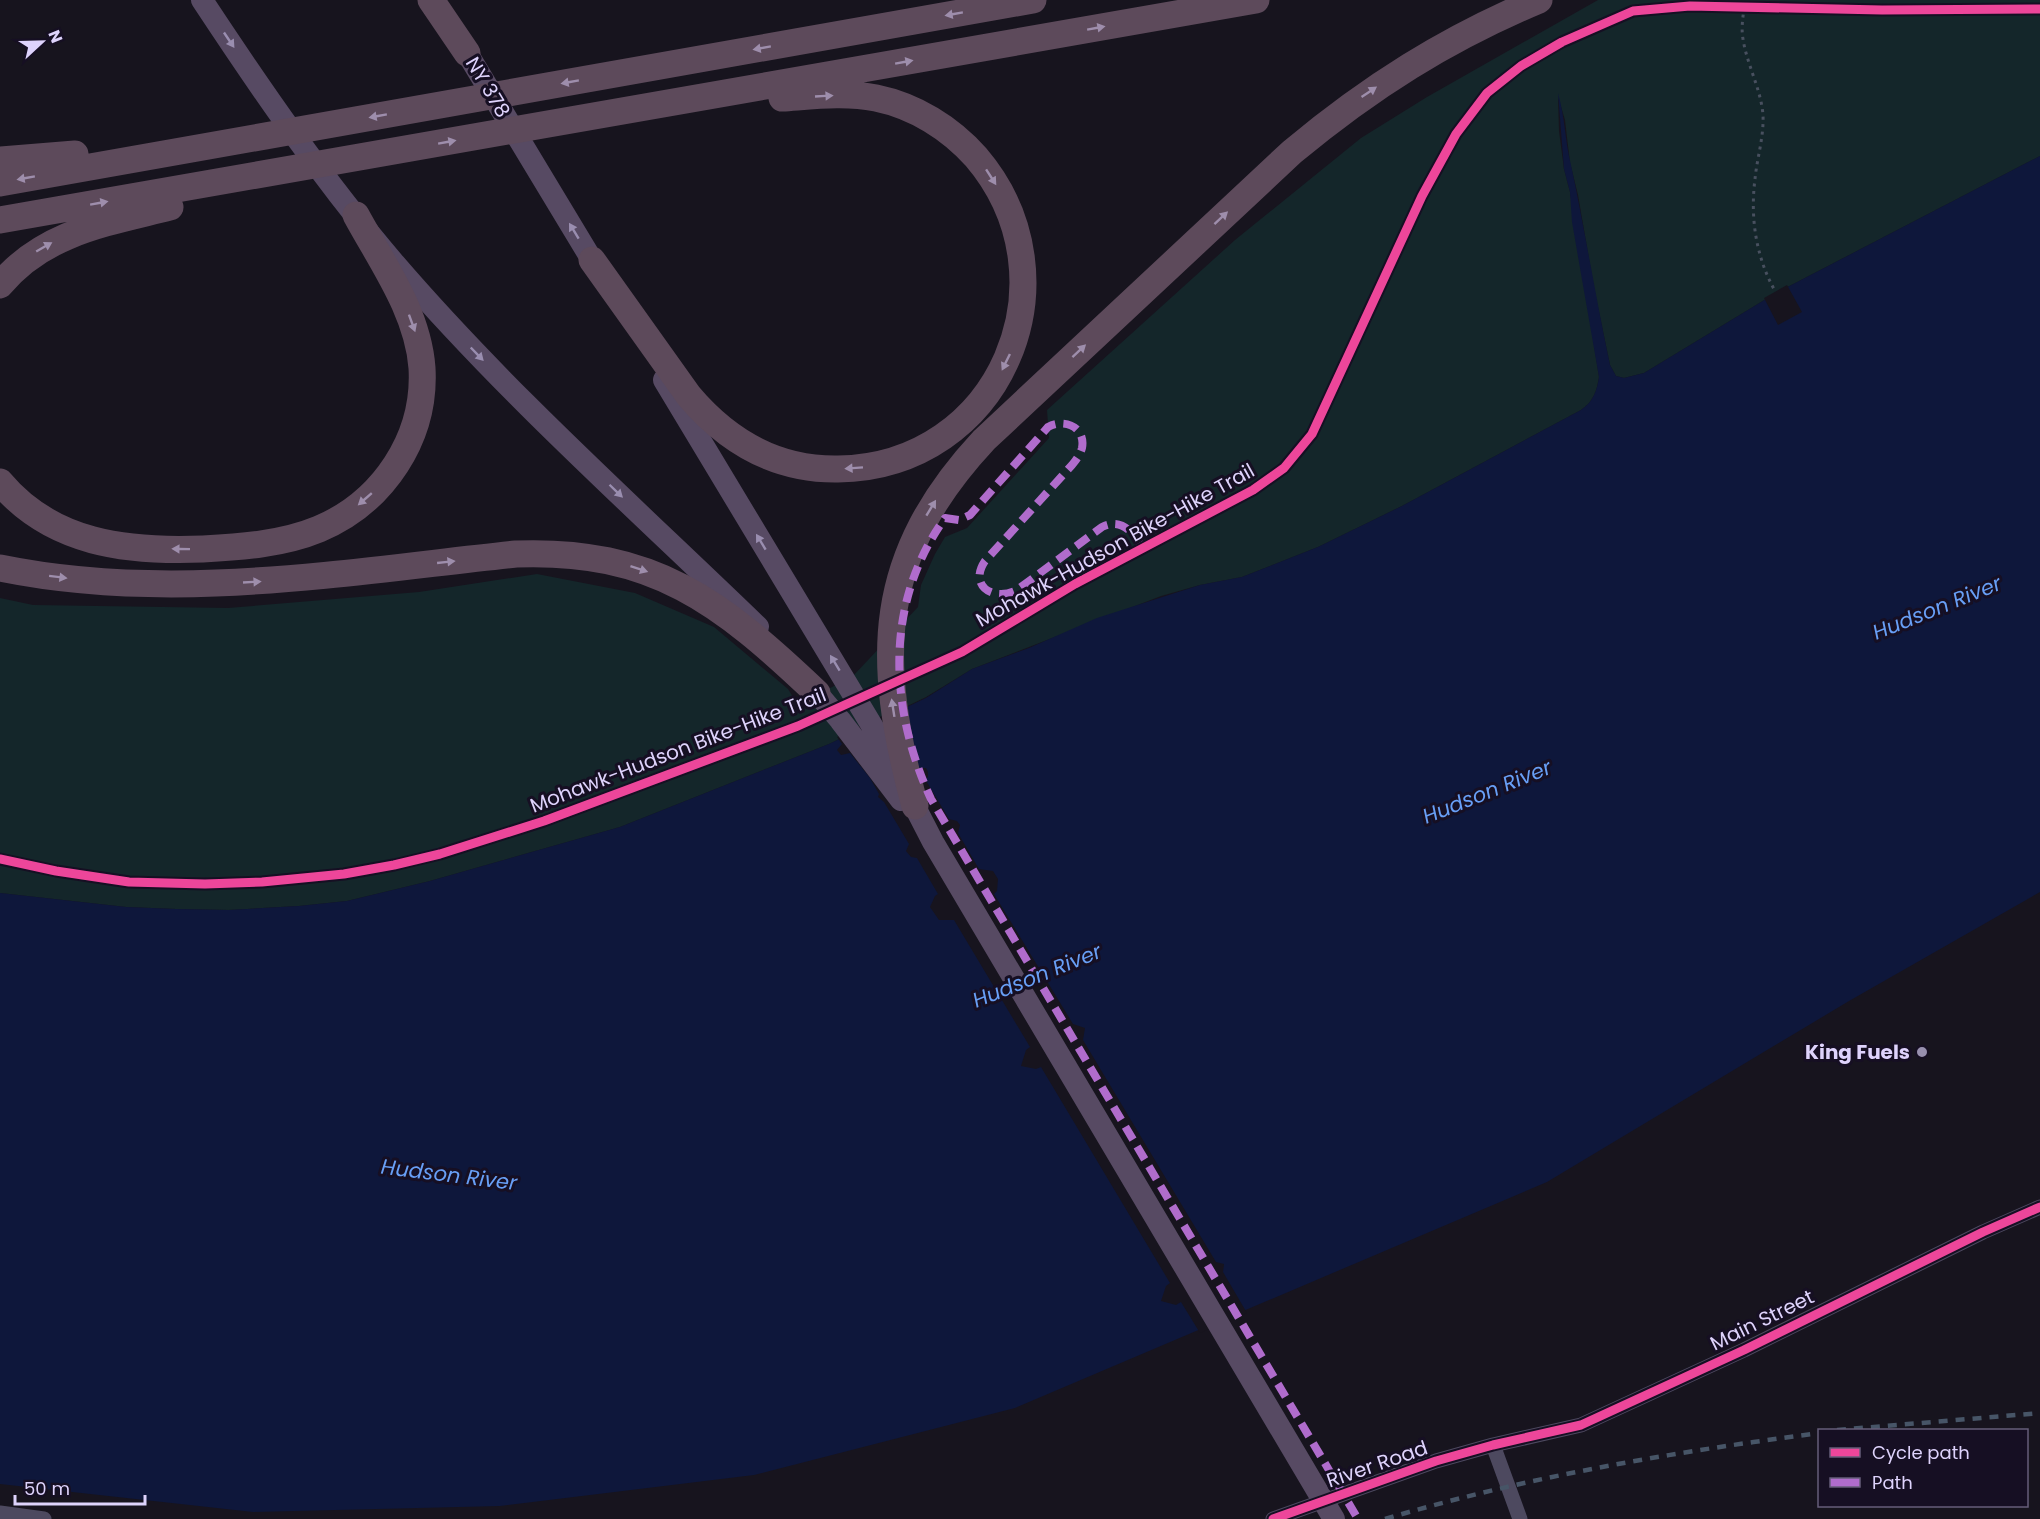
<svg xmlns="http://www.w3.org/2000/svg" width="2040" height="1519" font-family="Poppins,sans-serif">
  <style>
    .green { fill: #14262a }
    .water { fill: #0e173b }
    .pier { fill: #17141e }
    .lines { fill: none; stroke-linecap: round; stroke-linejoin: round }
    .path { stroke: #48505f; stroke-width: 3; stroke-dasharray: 3 4.5; stroke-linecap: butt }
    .street { stroke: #4d495f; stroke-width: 15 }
    .primary { stroke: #574a63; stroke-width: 22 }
    .highway { stroke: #5d4a5b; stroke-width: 27 }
    .rail { stroke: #475567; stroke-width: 4.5; stroke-dasharray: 9 8; stroke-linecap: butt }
    .quiet { stroke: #b06ccc; stroke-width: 8; stroke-dasharray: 15 8; stroke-linecap: butt }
    .cycleway-casing { stroke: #160f23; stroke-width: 13 }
    .cycleway { stroke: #ed469a; stroke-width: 9 }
    .oneway { fill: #9e8eac }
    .oneway2 { fill: #9a8eb0 }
    .poi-dot { fill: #9890ae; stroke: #160f23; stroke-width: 2 }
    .labels { text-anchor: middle; stroke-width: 6; stroke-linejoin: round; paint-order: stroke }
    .street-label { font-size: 20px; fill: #ded3fc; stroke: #160f23 }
    .poi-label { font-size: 20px; font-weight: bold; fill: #ded3fc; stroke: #160f23; text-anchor: end }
    .water-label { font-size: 21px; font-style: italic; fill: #689ff6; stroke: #160f23 }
  </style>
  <rect width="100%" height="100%" fill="#17141e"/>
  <path class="green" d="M 1598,0 L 2040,0 L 2040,156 L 1776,293 L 1644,373 L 1624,378 L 1616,376 L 1610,365 L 1594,288 L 1578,195 L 1570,163 L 1565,120 L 1558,97 L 1559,131 L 1564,169 L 1570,192 L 1599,377 C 1597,391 1593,402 1581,410 L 1402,506 L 1318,547 L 1242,577 L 1200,585 L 1161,596 L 972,669 L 926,697 L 829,744 L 620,827 L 430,881 L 347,901 L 299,906 L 229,910 L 176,909 L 126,907 L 0,893 L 0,598 L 33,605 L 228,608 L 419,592 L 537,574 L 635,593 L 714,627 L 788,689 L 798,705 L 853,676 L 918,607 L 921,585 L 935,554 L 945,537 L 967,528 L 1049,438 L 1047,410 L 1235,240 L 1361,138 L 1427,97 Z"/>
  <path class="water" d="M 1558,93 C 1565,117 1565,141 1571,165 C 1585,231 1596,299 1610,365 L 1616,376 L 1624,378 L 1644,373 L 1776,293 L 2040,156 L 2040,892 L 1849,1001 L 1547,1182 L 1015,1408 L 754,1475 L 500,1506 L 253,1512 L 0,1484 L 0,893 L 126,907 L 176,909 L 229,910 L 299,906 L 347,901 L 430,881 L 620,827 L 829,744 L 926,698 L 972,669 L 1029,648 L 1097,618 L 1200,585 L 1242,577 L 1318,547 L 1402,506 L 1581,410 C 1593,402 1597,391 1599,377 L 1572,222 L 1570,192 L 1564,169 Z"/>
  <path class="pier" d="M 1787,285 L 1802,312 L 1778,325 L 1764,298 Z
    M 886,714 L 919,768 L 926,768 L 928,772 L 928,777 L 925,779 L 949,819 L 957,821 L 960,825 L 958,833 L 979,869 L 993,871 L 998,879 L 997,891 L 994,894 L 1073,1024 L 1085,1028 L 1083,1040 L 1216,1262 L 1224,1264 L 1223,1272 L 1247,1313 L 1200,1333 L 1181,1302 L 1176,1305 L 1161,1301 L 1166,1286 L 1170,1283 L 1041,1067 L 1036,1069 L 1021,1066 L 1026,1050 L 1030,1047 L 954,920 L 939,920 L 930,907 L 935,896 L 938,894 L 917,858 L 911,857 L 906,851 L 909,844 L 884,802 L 878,797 L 879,794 L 870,778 L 850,753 L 841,755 L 837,750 L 842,744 L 837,737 Z"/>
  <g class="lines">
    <path class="path" d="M 1744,7 C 1743,18 1741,28 1743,39 C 1747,65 1761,89 1763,115 C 1764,137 1757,158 1755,179 C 1750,218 1756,257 1775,291"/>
    <path class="street" d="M 1493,1445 L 1520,1519
      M 0,1513 L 44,1519
      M 1273,1519 L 1436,1461 L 1493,1445 L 1581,1425 L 1744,1350 L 1983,1232 L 2040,1207"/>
    <path class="primary" d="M 202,0 C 262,91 324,181 395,264 C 506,393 635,508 758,627
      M 458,38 L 601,275
      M 664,380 L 880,739 L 933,842 L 1334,1519
      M 806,680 L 840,720 L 901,800"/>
    <path class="highway" d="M 431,0 L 467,53
      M 0,160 L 75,154
      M 0,183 L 1033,0
      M 0,220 L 1256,0
      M 592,260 L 689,396 C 728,442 777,470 838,469 C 1001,467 1080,279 976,157 C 950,128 915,106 876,98 C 845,92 813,96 782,98
      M 0,285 C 44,232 107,223 170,207
      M 0,482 C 52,544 127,552 203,549 C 241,547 283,544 319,529 C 383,502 426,438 422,368 C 418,312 382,263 356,215
      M 0,568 C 170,603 345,572 516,554 C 654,549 721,602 817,693
      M 915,806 C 875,658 875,557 984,440 L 1292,152 C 1370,87 1446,39 1539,0"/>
    <path class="rail" d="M 1837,1430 L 2040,1413
      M 1385,1519 C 1526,1477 1673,1452 1820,1433"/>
    <path class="quiet" d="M 1143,548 C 1133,533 1122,517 1102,527 L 1017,590 C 994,602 968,586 985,561 L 1072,465 C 1076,460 1080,455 1082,448 C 1086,427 1064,418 1048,427 L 970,515 L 959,520 L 945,518 C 884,603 889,708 931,799 L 1358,1519"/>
    <g class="cycleway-casing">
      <path id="cycleway" d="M 0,859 L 56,871 L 129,882 L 205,884 L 262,882 L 344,874 L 394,865 L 440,854 L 544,821 L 798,726 L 962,652 L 1075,584 L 1253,490 L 1284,468 L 1312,434 L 1422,196 L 1456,134 L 1487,93 L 1521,66 L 1562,42 L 1633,11 L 1690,6 L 1882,10 L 2040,9
        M 1273,1519 L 1436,1461 L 1493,1445 L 1581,1425 L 1744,1350 L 1983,1232 L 2040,1207"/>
    </g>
    <use href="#cycleway" class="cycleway"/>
  </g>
  <defs><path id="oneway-solid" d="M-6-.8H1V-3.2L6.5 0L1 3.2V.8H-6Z" transform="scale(1.5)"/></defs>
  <g class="oneway">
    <use href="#oneway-solid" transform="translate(954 14) rotate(170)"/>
    <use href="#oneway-solid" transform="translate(1096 28) rotate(-10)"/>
    <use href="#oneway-solid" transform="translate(762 48) rotate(170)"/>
    <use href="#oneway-solid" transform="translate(904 62) rotate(-10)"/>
    <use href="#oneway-solid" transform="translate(570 82) rotate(170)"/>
    <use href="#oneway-solid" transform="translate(1369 92) rotate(-34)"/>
    <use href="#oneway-solid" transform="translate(824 96) rotate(-3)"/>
    <use href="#oneway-solid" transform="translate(378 116) rotate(170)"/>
    <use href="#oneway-solid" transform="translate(447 142) rotate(-10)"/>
    <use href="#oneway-solid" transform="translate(991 177) rotate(57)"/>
    <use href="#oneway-solid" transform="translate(26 178) rotate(170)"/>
    <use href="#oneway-solid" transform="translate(99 203) rotate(-10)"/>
    <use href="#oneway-solid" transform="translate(1221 218) rotate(-43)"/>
    <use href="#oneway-solid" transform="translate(44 247) rotate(-30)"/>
    <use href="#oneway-solid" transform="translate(412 323) rotate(70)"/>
    <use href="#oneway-solid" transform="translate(1079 351) rotate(-43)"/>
    <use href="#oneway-solid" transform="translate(1006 362) rotate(116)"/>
    <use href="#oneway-solid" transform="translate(854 468) rotate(176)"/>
    <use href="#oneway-solid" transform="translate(365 499) rotate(139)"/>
    <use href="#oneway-solid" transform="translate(931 508) rotate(-59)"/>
    <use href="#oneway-solid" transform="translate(181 549) rotate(-179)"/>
    <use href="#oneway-solid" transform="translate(446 562) rotate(-6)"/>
    <use href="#oneway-solid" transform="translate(639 569) rotate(18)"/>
    <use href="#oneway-solid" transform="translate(58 577) rotate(7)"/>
    <use href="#oneway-solid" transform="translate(252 582) rotate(-3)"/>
    <use href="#oneway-solid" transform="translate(893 708) rotate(-99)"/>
  </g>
  <g class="oneway2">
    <use href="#oneway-solid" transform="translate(229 40) rotate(56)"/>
    <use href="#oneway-solid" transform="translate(574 231) rotate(-121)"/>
    <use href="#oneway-solid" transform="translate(477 354) rotate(46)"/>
    <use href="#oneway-solid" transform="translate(616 491) rotate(44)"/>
    <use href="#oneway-solid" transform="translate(761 542) rotate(-121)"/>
    <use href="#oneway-solid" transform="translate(835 663) rotate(-121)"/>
  </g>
  <circle class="poi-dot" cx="1922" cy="1052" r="6"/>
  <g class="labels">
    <g class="street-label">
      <text transform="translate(488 87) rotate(59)" y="7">NY 378</text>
      <text transform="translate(1115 545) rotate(-29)" y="7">Mohawk-Hudson Bike-Hike Trail</text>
      <text transform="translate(678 750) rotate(-21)" y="7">Mohawk-Hudson Bike-Hike Trail</text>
      <text transform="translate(1762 1320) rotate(-26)" y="7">Main Street</text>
      <text transform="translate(1377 1464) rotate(-19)" y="7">River Road</text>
    </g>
    <g class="poi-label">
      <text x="1910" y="1059">King Fuels</text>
    </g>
    <g class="water-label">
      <text transform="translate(1937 608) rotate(-22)" y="7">Hudson River</text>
      <text transform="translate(1487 792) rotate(-22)" y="7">Hudson River</text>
      <text transform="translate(1037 976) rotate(-22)" y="7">Hudson River</text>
      <text transform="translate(449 1175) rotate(7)" y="7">Hudson River</text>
    </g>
  </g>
  <rect x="1818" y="1429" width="210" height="78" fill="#160f23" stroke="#665d7a" stroke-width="1.5"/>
  <rect x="1830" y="1448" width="30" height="9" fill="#ed469a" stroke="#665d7a" stroke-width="1.5"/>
  <text x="1872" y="1459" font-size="18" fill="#ded3fc">Cycle path</text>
  <rect x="1830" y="1478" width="30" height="9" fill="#b06ccc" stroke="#665d7a" stroke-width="1.5"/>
  <text x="1872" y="1489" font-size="18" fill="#ded3fc">Path</text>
  <g transform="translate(42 42) rotate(68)" stroke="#160f23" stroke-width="4.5" paint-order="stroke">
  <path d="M0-4.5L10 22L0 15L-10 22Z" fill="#ded3fc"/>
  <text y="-9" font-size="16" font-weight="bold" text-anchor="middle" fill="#ded3fc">N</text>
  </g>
  <path d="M15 1495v9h130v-9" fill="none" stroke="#ded3fc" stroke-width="3"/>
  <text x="24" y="1495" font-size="18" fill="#ded3fc" stroke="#160f23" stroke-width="4.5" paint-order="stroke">50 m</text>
</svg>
